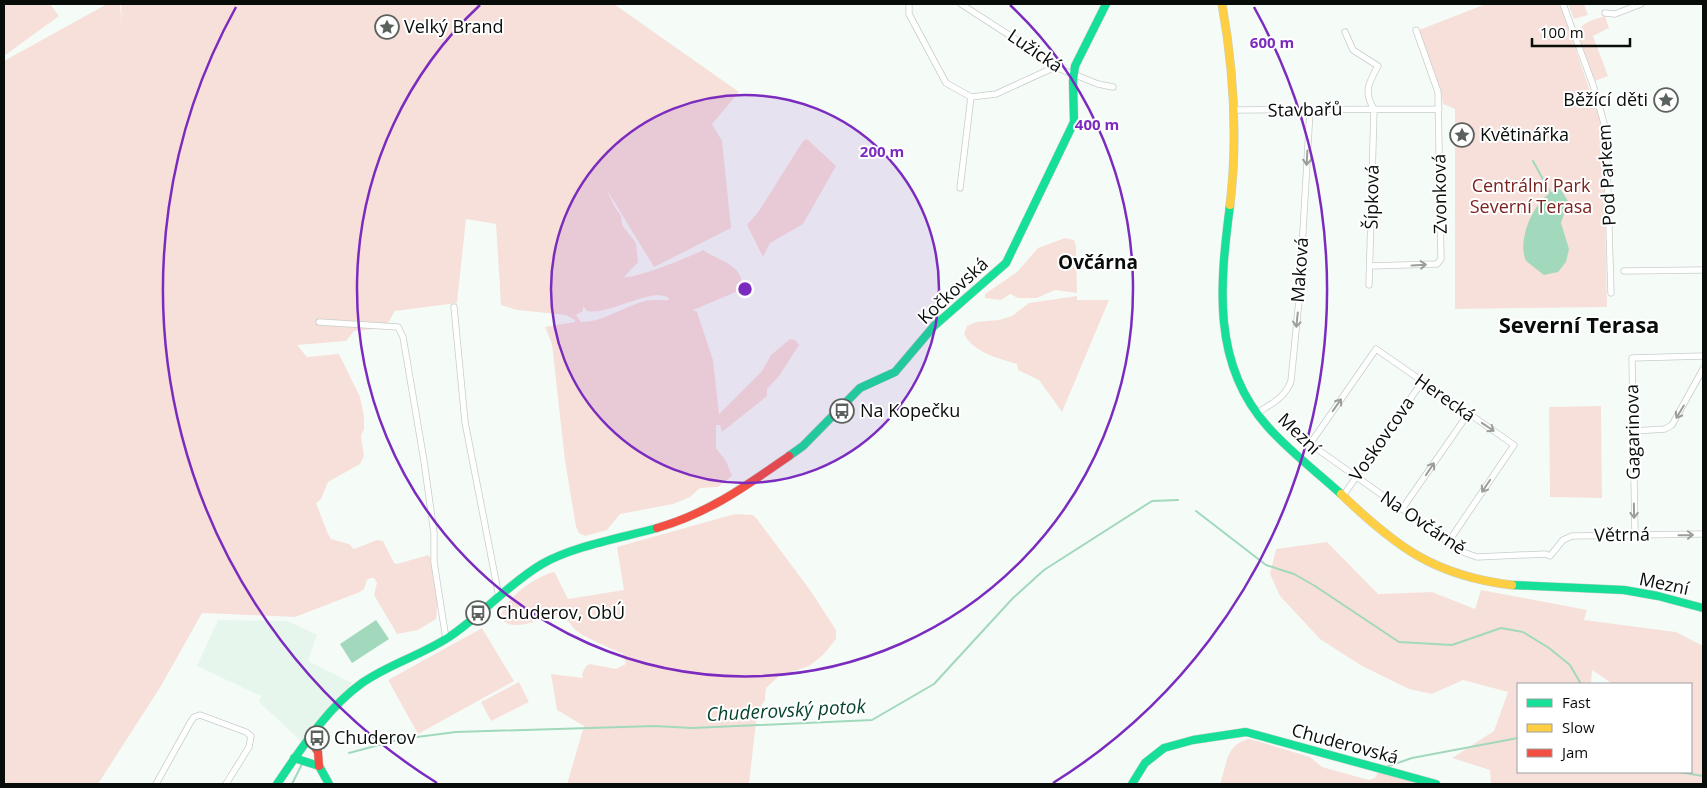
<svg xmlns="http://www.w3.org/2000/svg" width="1707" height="788" font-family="'Open Sans',sans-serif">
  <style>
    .built { fill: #e6f6ed }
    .green { fill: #f8e0da; fill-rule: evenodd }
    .water { fill: #a2d8bc }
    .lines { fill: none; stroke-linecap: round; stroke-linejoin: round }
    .stream { stroke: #a2d8bc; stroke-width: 2 }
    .street-casing { stroke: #c7ceca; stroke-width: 7 }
    .fast-casing { stroke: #c7ceca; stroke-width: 9 }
    .slow-casing { stroke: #c7ceca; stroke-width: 9 }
    .jam-casing { stroke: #c7ceca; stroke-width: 9 }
    .street { stroke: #fefffe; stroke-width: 5.5 }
    .fast { stroke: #16e098; stroke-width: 8 }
    .slow { stroke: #ffcf43; stroke-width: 8 }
    .jam { stroke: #f24e42; stroke-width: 8 }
    .oneway { stroke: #9c9e9c }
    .ring { fill: none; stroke: #7b2cbf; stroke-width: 2.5 }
    .labels { text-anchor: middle; stroke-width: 4; stroke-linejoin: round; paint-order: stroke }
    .poi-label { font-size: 18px; fill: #080d0a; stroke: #fff; text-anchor: start }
    .street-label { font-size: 18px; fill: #080d0a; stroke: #fff }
    .park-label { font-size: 18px; fill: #7a231e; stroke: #fff }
    .neighbourhood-label { font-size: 19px; font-weight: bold; fill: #080d0a; stroke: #fff }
    .water-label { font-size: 19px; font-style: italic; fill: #06442d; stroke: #fff }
    .district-label { font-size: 22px; font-weight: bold; fill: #080d0a; stroke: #fff }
    .centre { fill: #7b2cbf; stroke: #fff; stroke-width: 2.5 }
    .ring-label { font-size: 15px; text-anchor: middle; font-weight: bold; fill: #7b2cbf; stroke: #fff; stroke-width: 4; stroke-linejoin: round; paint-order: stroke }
  </style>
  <rect width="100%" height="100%" fill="#f5fcf8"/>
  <path class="built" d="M 218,620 L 288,621 L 317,635 L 308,661 L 352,683 L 301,741 L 259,702 L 261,696 L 197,666 Z"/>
  <path class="green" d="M 4,4 L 50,4 L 59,16 L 4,56 Z
    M 107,4 L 120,4 L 122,26 L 121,4 L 614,4 L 739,92 L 712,124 L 722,141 L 731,228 L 654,267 L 607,190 L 614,206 L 621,216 L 622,225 L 636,243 L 638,262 L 624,277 C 635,279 690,257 703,250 C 717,260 752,268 738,291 L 693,310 L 697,312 L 713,360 L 719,414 L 762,371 L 771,355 L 790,339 L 795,340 L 799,345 L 779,376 L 767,389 L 767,396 L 722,432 L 720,425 L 716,425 L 716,448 L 726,461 L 732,476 L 718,487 L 700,488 L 690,497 L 673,504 L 620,514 L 607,530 L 585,536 L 579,533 L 576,527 L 565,461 L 552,344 L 545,327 L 575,322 L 575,320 L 566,315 L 517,310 L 501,305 L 496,224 L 466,219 L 457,303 L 395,311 L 385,328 L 354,331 L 346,341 L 297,345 L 307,357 L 339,354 L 360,397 L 364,416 L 364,429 L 361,436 L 364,456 L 360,464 L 328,482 L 321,499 L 316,503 L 328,534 L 331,539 L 349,544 L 354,549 L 377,540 L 383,541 L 394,563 L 397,564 L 428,555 L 433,560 L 438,600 L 436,619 L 418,630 L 397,634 L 374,595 L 377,583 L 374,578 L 371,578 L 367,580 L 364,589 L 360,592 L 295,617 L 202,613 L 161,686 L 98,784 L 4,784 L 4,61 ZM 659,295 L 668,297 L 669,300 C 661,301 653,299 645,301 C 626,306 600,323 581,322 L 576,315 L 583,311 L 583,306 L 587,311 C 605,315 636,296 659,295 Z
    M 1486,4 L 1560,4 L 1603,129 L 1607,307 L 1455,309 L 1455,109 L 1443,104 L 1441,92 L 1419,30 Z
    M 1568,4 L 1584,4 L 1588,15 L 1574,19 Z
    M 1605,16 L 1609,28 L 1593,36 L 1608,76 L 1595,81 L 1578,35 C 1579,22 1594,20 1605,16 Z
    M 807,139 L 836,166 L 803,224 L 770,243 L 763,257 L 747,225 L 759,211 L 803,141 Z
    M 1065,238 L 1074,240 L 1076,246 L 1077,293 L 1055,290 L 1037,298 L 1018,298 L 1010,294 L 1001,300 L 985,298 L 985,294 L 1017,272 L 1038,248 Z
    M 1077,296 L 1077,300 L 1109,300 L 1062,412 L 1039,380 L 1018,370 L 1017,364 C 998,358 974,353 964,334 L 967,326 L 976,322 L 999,320 L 1012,316 L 1029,303 Z
    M 1601,406 L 1602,498 L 1550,497 L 1549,407 Z
    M 735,514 L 753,515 L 757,519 L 810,590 L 836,630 L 836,639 L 823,655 L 809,666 L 779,676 L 766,688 L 765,700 L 757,713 L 749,784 L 567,784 L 584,726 L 557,710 L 551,674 L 583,678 L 582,674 L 586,666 L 590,664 L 616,669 L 626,664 L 623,654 C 608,647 592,641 578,632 C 571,628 570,619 561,617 C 540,614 524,632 504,622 L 501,614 C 509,595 534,578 553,572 L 555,573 L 568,599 L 624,590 L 617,547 Z
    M 1327,542 L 1378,594 L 1432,592 L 1475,609 L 1481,590 L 1587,610 L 1584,620 L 1676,632 L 1703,646 L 1703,784 L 1491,784 L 1490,770 L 1452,758 L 1494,731 L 1508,692 L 1463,680 L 1432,694 L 1409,689 L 1362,666 L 1320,639 L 1280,596 L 1270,574 L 1276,549 ZM 1592,670 L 1613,684 L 1691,684 L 1691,772 L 1518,772 L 1518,684 L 1591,684 Z
    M 482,628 L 514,681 L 418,734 L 388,680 Z
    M 519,682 L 529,702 L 491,721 L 481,702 Z
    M 1250,739 L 1310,757 L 1322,767 L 1369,780 L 1375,778 L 1378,772 L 1420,784 L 1220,784 C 1227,764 1226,743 1250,739 Z"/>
  <path class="water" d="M 1557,189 L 1561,190 L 1568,201 L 1561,223 L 1569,249 L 1566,262 L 1558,272 L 1544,275 L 1526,261 C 1516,240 1535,197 1557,189 Z
    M 376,620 L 389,639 L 352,663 L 340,644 Z"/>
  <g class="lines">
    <path class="stream" d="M 1533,161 L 1551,194
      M 1196,511 L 1266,565 L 1294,574 L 1315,586 L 1399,642 L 1452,645 L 1501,628 L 1523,632 L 1549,648 L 1570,665 L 1581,684
      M 349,753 L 401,739 L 456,732 L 655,726 L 692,728 L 872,720 L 934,684 L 1013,598 L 1044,570 L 1152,501 L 1178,500
      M 1386,767 L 1412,758 L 1518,738
      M 1679,772 L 1703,776
      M 292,784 L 302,764"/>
    <g class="street-casing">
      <path id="street" d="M 909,4 L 909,14 L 946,83 L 971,97 L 996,94 L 1055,67
        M 961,4 L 1040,55 L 1055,67 L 1098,84 L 1113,87
        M 1563,4 L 1593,85 L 1606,130 L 1611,293
        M 1605,13 L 1615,14 L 1641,4
        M 1345,32 L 1353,50 L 1378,66 C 1369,82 1363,92 1374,109 L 1369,285
        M 1235,110 L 1439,109
        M 960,188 L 971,97
        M 1370,266 L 1437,264 L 1441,259 L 1438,92 L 1416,30
        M 1624,271 L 1703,270
        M 454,307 L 465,422 L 499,597
        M 319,322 L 398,327 L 403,337 L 424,461 L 434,533 L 434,562 L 446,639
        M 1257,413 C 1271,404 1285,398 1291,381 L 1299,300 L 1310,110
        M 1634,431 L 1665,429 L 1672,425 L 1703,369
        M 1343,496 L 1422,382
        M 1402,509 L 1468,414
        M 1635,535 L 1632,358 L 1703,356
        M 1449,541 L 1514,445 L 1376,349 L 1310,444 L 1463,552 L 1477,557 L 1545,554 L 1550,556 L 1563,540 L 1572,536 L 1703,534
        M 156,784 L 190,723 L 194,717 L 200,715 L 246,732 L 251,736 L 249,747 L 226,784"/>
    </g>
    <g class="fast-casing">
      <path id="fast" d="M 1230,205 C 1220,283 1211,364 1268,427 C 1290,452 1317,472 1341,494
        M 789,456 L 803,446 L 860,388 L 895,372 L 934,326 L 1006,263 L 1074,122 L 1073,81 L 1075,66 L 1106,4
        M 1512,585 L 1624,590 L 1658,596 L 1703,608
        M 294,758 L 319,766 L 329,784
        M 277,784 C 301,749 327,708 362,683 C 389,664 422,655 449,637 C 482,615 508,584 542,564 C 573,546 621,538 657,528
        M 1132,784 L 1145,763 L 1164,748 L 1193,740 L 1246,732 L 1436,784"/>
    </g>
    <g class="slow-casing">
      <path id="slow" d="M 1222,4 C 1234,71 1238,137 1230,205
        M 1341,494 C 1396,547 1435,576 1512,585"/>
    </g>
    <g class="jam-casing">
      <path id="jam" d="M 657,528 C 709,513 746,486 789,456
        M 309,738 L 318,752 L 319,766"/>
    </g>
    <use href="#street" class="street"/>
    <use href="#fast" class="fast"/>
    <use href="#slow" class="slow"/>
    <use href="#jam" class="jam"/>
  </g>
  <defs><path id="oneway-shaft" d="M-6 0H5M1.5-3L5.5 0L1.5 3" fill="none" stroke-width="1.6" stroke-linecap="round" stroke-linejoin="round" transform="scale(1.25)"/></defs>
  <g class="oneway">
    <use href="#oneway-shaft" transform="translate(1307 158) rotate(93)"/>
    <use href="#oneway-shaft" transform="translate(1419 265) rotate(-3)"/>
    <use href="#oneway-shaft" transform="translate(1297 320) rotate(96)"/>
    <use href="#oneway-shaft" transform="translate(1337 405) rotate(-55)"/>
    <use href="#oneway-shaft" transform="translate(1680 412) rotate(121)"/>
    <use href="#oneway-shaft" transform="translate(1488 427) rotate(34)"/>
    <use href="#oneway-shaft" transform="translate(1430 469) rotate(-56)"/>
    <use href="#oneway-shaft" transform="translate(1486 486) rotate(124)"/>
    <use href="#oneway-shaft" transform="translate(1634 511) rotate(89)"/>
    <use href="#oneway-shaft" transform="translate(1686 535) rotate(-1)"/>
  </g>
  <circle cx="745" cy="289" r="194" fill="#7b2cbf" fill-opacity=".12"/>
  <g class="ring">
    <circle cx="745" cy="289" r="194"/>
    <path d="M1010 5A388 388 0 1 1 480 5"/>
    <path d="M437 783A582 582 0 0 1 236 7M1254 7A582 582 0 0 1 1053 783"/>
  </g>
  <defs>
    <g id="sight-ring" transform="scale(1.25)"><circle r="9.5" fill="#fff" stroke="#5b615d" stroke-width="1.5"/><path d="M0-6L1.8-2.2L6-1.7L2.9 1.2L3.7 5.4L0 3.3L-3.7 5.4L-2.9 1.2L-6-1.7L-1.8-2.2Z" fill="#5b615d"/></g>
    <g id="bus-ring" transform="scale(1.25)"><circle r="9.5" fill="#fff" stroke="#5b615d" stroke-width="1.5"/><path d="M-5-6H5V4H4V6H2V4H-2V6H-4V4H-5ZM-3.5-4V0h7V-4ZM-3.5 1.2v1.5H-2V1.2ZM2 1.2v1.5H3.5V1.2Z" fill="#5b615d"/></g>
  </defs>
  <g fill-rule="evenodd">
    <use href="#sight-ring" x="387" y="27"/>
    <use href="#sight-ring" x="1666" y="100"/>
    <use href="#sight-ring" x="1462" y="135"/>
    <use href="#bus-ring" x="842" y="411"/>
    <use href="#bus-ring" x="478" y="613"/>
    <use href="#bus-ring" x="317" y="738"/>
  </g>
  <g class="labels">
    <g class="poi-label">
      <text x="404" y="33">Velký Brand</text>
      <text x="1648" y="106" text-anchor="end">Běžící děti</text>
      <text x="1480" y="141">Květinářka</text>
      <text x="860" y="417">Na Kopečku</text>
      <text x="496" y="619">Chuderov, ObÚ</text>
      <text x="334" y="744">Chuderov</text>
    </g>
    <g class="street-label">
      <text transform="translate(1035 51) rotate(34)" y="6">Lužická</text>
      <text transform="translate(1305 110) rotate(-1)" y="6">Stavbařů</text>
      <text transform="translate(1607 175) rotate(-93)" y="6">Pod Parkem</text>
      <text transform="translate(1440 194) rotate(-91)" y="6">Zvonková</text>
      <text transform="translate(1372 197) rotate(-89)" y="6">Šípková</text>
      <text transform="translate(1300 270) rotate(-86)" y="6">Maková</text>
      <text transform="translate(953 291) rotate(-43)" y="6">Kočkovská</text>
      <text transform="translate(1445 398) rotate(35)" y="6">Herecká</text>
      <text transform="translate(1633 432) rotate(-91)" y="6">Gagarinova</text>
      <text transform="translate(1299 434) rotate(44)" y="6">Mezní</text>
      <text transform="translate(1382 439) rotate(-55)" y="6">Voskovcova</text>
      <text transform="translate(1423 523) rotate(34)" y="6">Na Ovčárně</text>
      <text transform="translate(1622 535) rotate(-1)" y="6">Větrná</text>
      <text transform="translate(1664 584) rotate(12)" y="6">Mezní</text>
      <text transform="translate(1345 744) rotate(15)" y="6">Chuderovská</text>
    </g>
    <g class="park-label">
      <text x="1531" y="192">Centrální Park<tspan x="1531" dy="21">Severní Terasa</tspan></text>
    </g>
    <g class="neighbourhood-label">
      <text x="1098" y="269">Ovčárna</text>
    </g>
    <g class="water-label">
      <text transform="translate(786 710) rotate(-3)" y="7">Chuderovský potok</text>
    </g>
    <g class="district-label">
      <text x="1579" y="333">Severní Terasa</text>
    </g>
  </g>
  <circle cx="745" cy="289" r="8" class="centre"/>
  <g class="ring-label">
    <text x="1272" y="48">600 m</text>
    <text x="1097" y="130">400 m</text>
    <text x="882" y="157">200 m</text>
  </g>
  <rect width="1707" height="788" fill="none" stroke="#080d0a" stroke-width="10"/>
  <rect x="1517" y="683" width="175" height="90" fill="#ffffff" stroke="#9c9e9d"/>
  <rect x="1527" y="699" width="25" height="8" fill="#16e098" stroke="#9c9e9d"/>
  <text x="1562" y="708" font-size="15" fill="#080d0a">Fast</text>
  <rect x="1527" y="724" width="25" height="8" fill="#ffcf43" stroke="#9c9e9d"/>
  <text x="1562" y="733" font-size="15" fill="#080d0a">Slow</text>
  <rect x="1527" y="749" width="25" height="8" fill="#f24e42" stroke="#9c9e9d"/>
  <text x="1562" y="758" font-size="15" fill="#080d0a">Jam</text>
  <path d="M1532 38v8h98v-8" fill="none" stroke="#080d0a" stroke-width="2.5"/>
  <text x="1540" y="38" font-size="15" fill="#080d0a" stroke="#ffffff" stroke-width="4" paint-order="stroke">100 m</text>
</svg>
